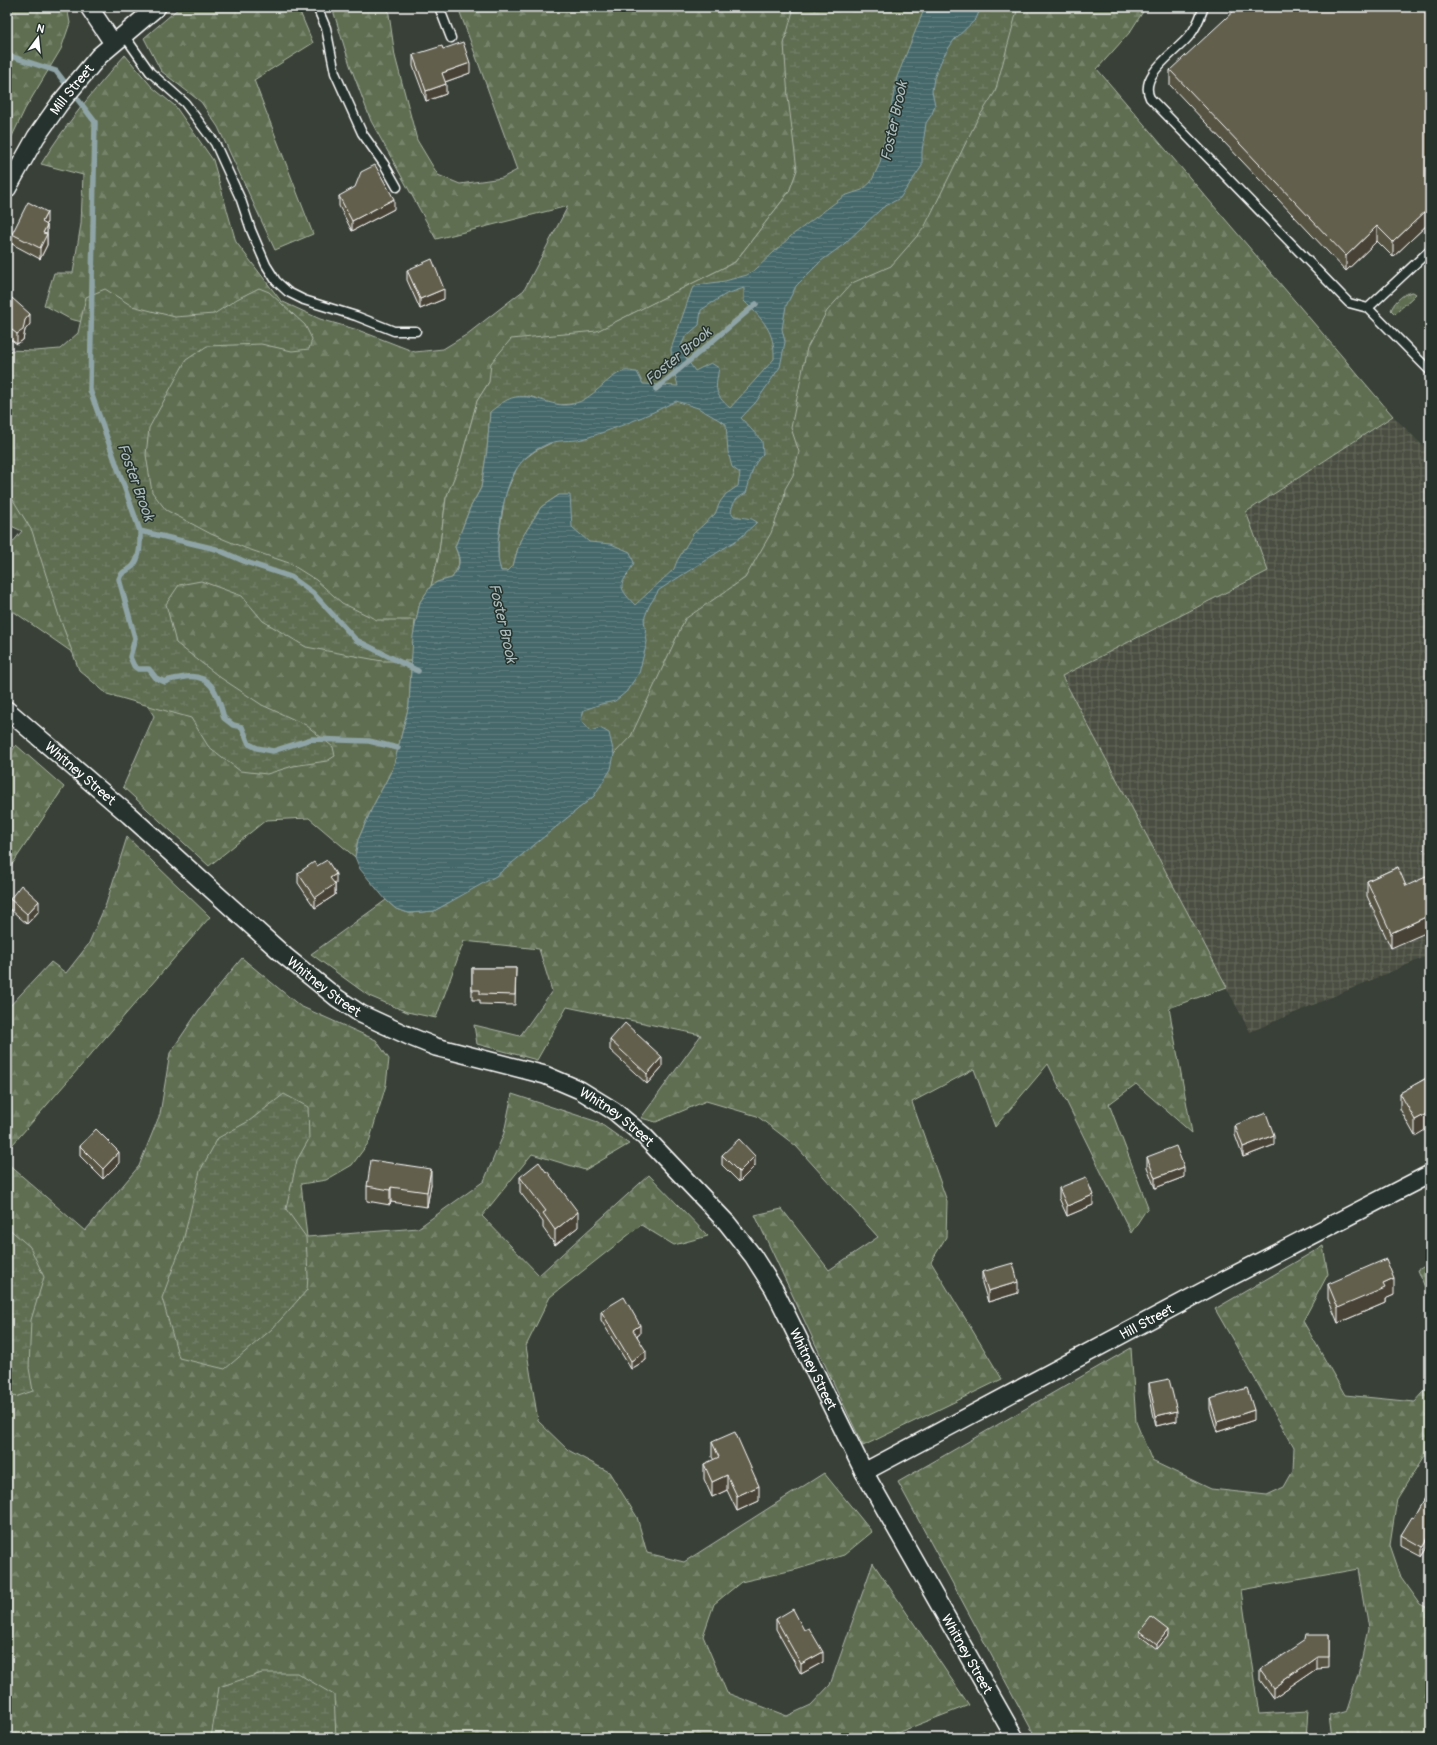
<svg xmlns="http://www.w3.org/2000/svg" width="1437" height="1745" font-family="Pangolin,sans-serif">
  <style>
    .industrial { fill: url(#industrial-grid) }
    .grass { fill: url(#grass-tufts); stroke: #aeb6a8 }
    .forest { fill: url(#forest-firs); stroke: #aeb6a8 }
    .wetland { fill: url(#wetland-marsh); stroke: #aeb6a8 }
    .water { fill: url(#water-rules); stroke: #8fa4a6; fill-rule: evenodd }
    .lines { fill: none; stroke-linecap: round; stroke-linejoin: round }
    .stream { stroke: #8fa4a6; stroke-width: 5.5 }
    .service-casing { stroke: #fff; stroke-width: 11 }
    .minor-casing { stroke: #fff; stroke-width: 20 }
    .service { stroke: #26332d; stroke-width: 8 }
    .minor { stroke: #26332d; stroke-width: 17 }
    .wall { fill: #565242; stroke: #fff }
    .shaded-wall { fill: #464236; stroke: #fff }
    .building { fill: #645f4d; stroke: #fff }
    .labels { text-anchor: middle; stroke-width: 3; stroke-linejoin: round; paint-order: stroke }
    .street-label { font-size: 14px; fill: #fff; stroke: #26332d }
    .water-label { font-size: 15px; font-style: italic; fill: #abbbbc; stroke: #26332d }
  </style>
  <defs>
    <pattern id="industrial-grid" width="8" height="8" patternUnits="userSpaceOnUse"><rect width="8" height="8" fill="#4a4d42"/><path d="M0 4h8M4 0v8" fill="none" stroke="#65685e"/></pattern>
    <pattern id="grass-tufts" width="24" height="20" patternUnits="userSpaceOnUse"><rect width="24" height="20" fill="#5e6e51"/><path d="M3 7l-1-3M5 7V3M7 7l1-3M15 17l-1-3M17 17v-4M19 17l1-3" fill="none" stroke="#76846b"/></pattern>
    <pattern id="forest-firs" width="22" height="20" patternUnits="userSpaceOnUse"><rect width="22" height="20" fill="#5e6e51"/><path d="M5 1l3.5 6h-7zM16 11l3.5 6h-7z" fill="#76846b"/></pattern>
    <pattern id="wetland-marsh" width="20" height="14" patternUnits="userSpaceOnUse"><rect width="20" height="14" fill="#5e6e51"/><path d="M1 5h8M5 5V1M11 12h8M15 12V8" fill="none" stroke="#76846b"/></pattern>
    <pattern id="water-rules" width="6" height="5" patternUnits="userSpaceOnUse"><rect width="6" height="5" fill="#44676a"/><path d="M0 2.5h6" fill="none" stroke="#607e80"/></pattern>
  </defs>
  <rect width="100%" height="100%" fill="#394037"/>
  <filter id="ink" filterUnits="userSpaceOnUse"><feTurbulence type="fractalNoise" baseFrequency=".025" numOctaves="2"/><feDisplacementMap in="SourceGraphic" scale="8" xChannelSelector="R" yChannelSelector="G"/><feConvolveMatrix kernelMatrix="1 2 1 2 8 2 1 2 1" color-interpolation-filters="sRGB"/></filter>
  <g filter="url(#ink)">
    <path class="industrial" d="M 1393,416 L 1430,453 L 1430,955 L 1250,1032 L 1061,676 L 1268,571 L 1246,512 Z"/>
    <path class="grass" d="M 1413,292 L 1416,294 L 1395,314 L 1391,310 L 1392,308 C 1395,301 1405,292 1413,292 Z"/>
    <path class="forest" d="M 7,7 L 67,7 L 70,23 L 61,49 L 25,109 L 7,147 Z
      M 180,7 L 298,7 L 313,43 L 254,80 L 313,234 L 275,250 L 218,127 L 201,102 L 161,71 L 144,38 Z
      M 332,7 L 388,7 L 395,56 L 417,140 L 438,175 L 460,184 L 502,178 L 517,170 L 458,7 L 904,7 L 802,157 L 789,192 L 735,262 L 574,343 L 493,376 L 477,401 L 460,464 L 446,498 L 438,559 L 431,586 L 420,602 L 413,636 L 409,705 L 393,768 L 373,806 L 358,840 L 355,857 L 309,818 L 266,820 L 209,866 L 123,787 L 154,716 L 133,683 L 86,662 L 7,607 L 7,549 L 22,531 L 7,524 L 7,391 L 115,330 L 70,319 L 44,305 L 54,273 L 73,273 L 81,224 L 83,175 L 41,164 C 65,125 94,90 125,55 L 152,87 L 175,106 L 213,160 L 236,242 L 281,301 L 320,319 L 358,330 L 415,352 L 443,349 L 466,335 L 524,290 L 568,206 L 436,239 L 371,121 L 350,65 Z
      M 981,7 L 1146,7 L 1130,32 L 1097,69 L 1393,416 L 1246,512 L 1268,571 L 1062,676 L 1227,987 L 1169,1008 L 1192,1133 L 1136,1084 L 1109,1104 L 1148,1207 L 1131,1233 L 1048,1064 L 995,1127 L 974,1069 L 912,1102 L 947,1201 L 946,1237 L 931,1262 L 1002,1379 L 863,1446 L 755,1215 L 782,1209 L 829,1270 L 878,1237 L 796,1146 L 757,1116 L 706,1101 L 656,1122 L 641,1118 L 701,1035 L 567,1007 L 537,1060 L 477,1044 L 474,1025 L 520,1036 L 552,991 L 539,949 L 464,941 L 436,1018 L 407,1012 L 369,996 L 311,954 L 386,900 L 396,909 L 409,913 L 434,911 L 456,898 L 538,841 L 594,796 L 614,754 L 786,417 L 780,386 Z
      M 16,745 L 64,787 L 7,872 L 7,759 Z
      M 127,837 L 210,917 L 7,1151 L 7,1009 L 51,962 L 66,973 L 88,945 L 106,904 Z
      M 242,958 L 300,1006 L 376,1040 L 389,1059 L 386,1085 L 369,1142 L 352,1165 L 326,1180 L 301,1184 L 307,1237 L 418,1228 L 484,1181 L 504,1133 L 512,1094 L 598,1122 L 629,1144 L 585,1170 L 532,1154 L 482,1216 L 539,1275 L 649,1175 L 708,1236 L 674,1245 L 641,1225 L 550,1297 L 526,1346 L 538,1421 L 568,1450 L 609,1472 L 637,1517 L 647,1553 L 684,1562 L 824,1473 L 872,1532 L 844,1555 L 798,1569 L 741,1582 L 714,1604 L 703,1636 L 727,1693 L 787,1716 L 811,1705 L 830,1685 L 873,1563 L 969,1705 L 884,1738 L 7,1738 L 7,1163 L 85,1231 L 139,1166 L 160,1114 L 170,1053 L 199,1010 Z
      M 1323,1246 L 1328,1274 L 1303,1321 L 1345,1395 L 1415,1402 L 1430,1385 L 1430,1446 L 1397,1499 L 1390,1545 L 1401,1577 L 1421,1605 L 1430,1610 L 1430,1738 L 1332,1738 L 1329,1714 L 1347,1709 L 1358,1675 L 1368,1630 L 1358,1569 L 1241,1590 L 1259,1714 L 1308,1711 L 1306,1738 L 1036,1738 L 898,1482 L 1131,1348 L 1136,1422 L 1152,1461 L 1211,1489 L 1267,1495 L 1284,1487 L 1293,1471 L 1294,1447 L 1215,1309 Z
      M 1430,1263 L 1430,1300 L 1418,1270 Z
      M 983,1731 L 988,1738 L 967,1738 Z"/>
    <path class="wetland" d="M 794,7 L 1018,7 L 995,92 L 977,120 L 924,228 L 891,266 L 852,283 L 827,311 L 807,348 L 791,428 L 799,452 L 793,475 L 785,489 L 784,498 L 771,533 L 745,578 L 685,619 L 631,736 L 614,754 L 576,730 L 563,691 L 634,605 L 622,592 L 621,582 L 628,575 L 572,539 L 559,495 L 541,507 L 520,541 L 513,566 L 508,571 L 501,571 L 498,561 L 498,541 L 505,495 L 519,463 L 535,451 L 551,443 L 573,404 L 555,405 L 529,396 L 490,412 L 487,450 L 481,488 L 470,508 L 455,547 C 461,562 460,565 452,578 L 437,582 L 431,586 L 438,559 L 446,498 L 460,463 L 477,401 L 489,382 L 491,363 L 511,339 L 597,331 L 735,262 L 789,192 L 797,170 L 788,97 L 784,44 Z
      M 259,288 L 269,292 L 305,325 L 312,339 L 309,349 L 292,351 L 261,344 L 207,346 L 186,360 L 149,428 L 146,455 L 152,492 L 166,510 L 211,534 L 245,548 L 289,563 L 316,580 L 342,603 L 377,620 L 415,620 L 412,661 L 382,661 L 306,647 L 263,621 L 242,596 L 201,581 L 179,585 L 166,604 L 176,643 L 221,678 L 262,705 L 306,725 L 333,747 L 335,756 L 327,761 L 293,766 L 267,774 L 240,771 L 208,746 L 191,718 L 107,694 L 79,670 L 59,616 L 32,531 L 7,490 L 7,350 L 35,351 L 60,349 L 78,333 L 86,297 L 105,289 L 132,306 L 175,317 L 214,314 L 237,299 Z
      M 284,1094 L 308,1107 L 309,1139 L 297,1160 L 286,1209 L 306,1237 L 308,1276 L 307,1290 L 272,1329 L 225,1369 L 179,1358 L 162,1298 L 183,1241 L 200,1171 L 218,1138 L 249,1121 Z
      M 7,1227 L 30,1247 L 44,1277 L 31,1320 L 29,1368 L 33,1391 L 15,1397 L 7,1389 Z
      M 262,1673 L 297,1673 L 334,1695 L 336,1738 L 211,1738 L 219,1687 Z"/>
    <path class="water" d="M 925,7 L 981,7 L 976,19 L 954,40 L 943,57 L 934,78 L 932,91 L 935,105 L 932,114 L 926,123 L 922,151 L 922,166 L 900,198 L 882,208 L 843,245 L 821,261 L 796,286 L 786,306 L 782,329 L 785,342 L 780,367 L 756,402 L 741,418 L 762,441 L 763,454 C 751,465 751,479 746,493 C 737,498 733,501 731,512 L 734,516 L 752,519 L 757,522 L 740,538 L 659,590 L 649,606 L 644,619 L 647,642 L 639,673 L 626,692 L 615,701 L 601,704 L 584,710 L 581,720 L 590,731 L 600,728 L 609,733 L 614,754 L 611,769 L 594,796 L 496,876 L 434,911 L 409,913 L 396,909 L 386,900 L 360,869 L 355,857 L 358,840 L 373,806 L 393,768 L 409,705 L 413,636 L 420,602 L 431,586 L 437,582 L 452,578 C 460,565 462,562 455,547 L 470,508 L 481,488 L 487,450 L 490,412 C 495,408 501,403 507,400 C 530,388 551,410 573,404 C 594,399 606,377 624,371 C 628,370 633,372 637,372 L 643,384 L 678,386 L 672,363 L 671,349 L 692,289 L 697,285 L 725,281 L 747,275 L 756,269 L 791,236 L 844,196 L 862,190 L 871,182 L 880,163 L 897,77 ZM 744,288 L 744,301 C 763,320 775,331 774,359 L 730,408 C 714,394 715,389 719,368 L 711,363 L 695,371 L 684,355 L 681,346 L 685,337 L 699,325 L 701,310 L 726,294 ZM 676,401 L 698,408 L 726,424 L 728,452 L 732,467 L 740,473 L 738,486 L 726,494 L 720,502 L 715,514 L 693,534 L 677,561 L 674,569 L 635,605 C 614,583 622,586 634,563 L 630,552 L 611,544 L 589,542 L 572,527 L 570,495 L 559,495 L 541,507 L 520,541 L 513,566 L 508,571 L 501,571 C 495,553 499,535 501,517 C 507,483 515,456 550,443 C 562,439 575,442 586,438 C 617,428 647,416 676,401 Z"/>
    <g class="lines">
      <path class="stream" d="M 7,55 L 56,71 L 95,122 L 90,390 L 140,531 L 216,549 L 246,562 L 291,577 L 313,593 L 356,640 L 418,671
        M 656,389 L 756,304
        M 140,531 C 140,541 141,557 133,566 C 127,572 123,569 119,579 L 135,638 L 130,657 L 134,666 L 138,669 L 149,669 L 156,678 L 165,682 C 170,679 174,679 180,678 C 211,670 218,694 224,718 L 233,725 L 242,727 L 249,744 L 257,748 L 273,751 L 311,739 L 369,741 L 398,748"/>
      <g class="service-casing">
        <path id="service" d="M 317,7 L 326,28 L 335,73 L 362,133 L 384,164 L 397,187
          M 439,7 L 451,38
          M 1204,7 C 1200,17 1197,27 1190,35 C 1177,52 1138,74 1150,98 L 1349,303 L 1368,308 L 1430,371
          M 124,35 L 150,72 L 185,103 L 215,143 L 241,200 L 251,230 L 266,265 L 276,281 L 288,292 L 304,300 L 356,316 L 394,331 L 416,331
          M 1368,308 L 1430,250"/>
      </g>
      <g class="minor-casing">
        <g id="minor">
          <path d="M 89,7 L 113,43"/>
          <path id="s1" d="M 7,189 L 36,137 L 60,103 L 99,56 L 157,7"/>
          <path id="s2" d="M 7,710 L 129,815 L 285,956 L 337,998 L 361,1014 L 411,1037 L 436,1047 L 545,1075 L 580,1090 L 614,1111 L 644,1136 L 727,1223 L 753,1256 L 774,1289 L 864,1472 L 1015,1738"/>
          <path id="s3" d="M 864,1472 L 1213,1286 L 1430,1174"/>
        </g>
      </g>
      <use href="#service" class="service"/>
      <use href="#minor" class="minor"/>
    </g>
    <path class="wall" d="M 1430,7 L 1430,222 L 1393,257 L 1377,241 L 1346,271 L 1170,85 L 1170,70 Z
      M 443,49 L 470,73 L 445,82 L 446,94 L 426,101 L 413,66 L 413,55 Z
      M 339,196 L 394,209 L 352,231 L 339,206 Z
      M 47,222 L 46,224 L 47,225 L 47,245 L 40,259 L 12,244 L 12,234 Z
      M 407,270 L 444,299 L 420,309 L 407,280 Z
      M 7,298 L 30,324 L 25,330 L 23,340 L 17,344 L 7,337 Z
      M 317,866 L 336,884 L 335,885 L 335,895 L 315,908 L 298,883 L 298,873 Z
      M 1398,867 L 1391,948 L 1367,896 L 1367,881 Z
      M 10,899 L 39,911 L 27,924 L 10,909 Z
      M 472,968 L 516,968 L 515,1005 L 480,1004 L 480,1000 L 472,1000 Z
      M 610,1040 L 662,1067 L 647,1084 L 610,1050 Z
      M 1430,1076 L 1415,1136 L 1400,1109 L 1400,1093 Z
      M 1235,1125 L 1274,1145 L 1243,1157 L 1235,1135 Z
      M 80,1146 L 119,1163 L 103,1179 L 80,1156 Z
      M 722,1155 L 755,1166 L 739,1182 L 722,1165 Z
      M 1147,1157 L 1184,1177 L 1155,1188 L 1147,1167 Z
      M 520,1177 L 578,1227 L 555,1245 L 543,1228 L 543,1222 L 520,1192 Z
      M 431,1184 L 427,1207 L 391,1202 L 390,1205 L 367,1201 L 367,1186 Z
      M 1059,1188 L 1093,1205 L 1067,1216 L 1059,1198 Z
      M 982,1272 L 1018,1293 L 988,1302 L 982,1283 Z
      M 1328,1284 L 1394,1295 L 1385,1299 L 1385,1303 L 1338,1323 L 1328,1299 Z
      M 601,1311 L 640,1334 L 637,1336 L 646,1360 L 631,1369 L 601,1320 Z
      M 1149,1383 L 1177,1421 L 1156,1426 L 1149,1394 Z
      M 1210,1399 L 1254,1420 L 1217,1432 L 1210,1409 Z
      M 712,1442 L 759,1501 L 737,1511 L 727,1490 L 712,1497 L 704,1479 L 704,1464 L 714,1460 L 712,1457 Z
      M 1430,1489 L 1430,1544 L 1422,1557 L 1401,1546 L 1401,1535 L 1414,1518 Z
      M 776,1619 L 823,1662 L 801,1674 L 776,1629 Z
      M 1140,1631 L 1168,1636 L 1157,1649 L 1140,1636 Z
      M 1329,1635 L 1329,1667 L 1317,1668 L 1273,1698 L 1260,1680 L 1260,1670 Z"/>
    <path class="shaded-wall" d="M 470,63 L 470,73 L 442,83 L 442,73 Z
      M 446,84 L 446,94 L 426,101 L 426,91 Z
      M 394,199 L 394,209 L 352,231 L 352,221 Z
      M 1430,207 L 1430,222 L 1393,257 L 1393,242 Z
      M 47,212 L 47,222 L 42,232 L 42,222 Z
      M 47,225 L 47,245 L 40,259 L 40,248 L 43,233 Z
      M 1377,226 L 1377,241 L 1346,271 L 1346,256 Z
      M 444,289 L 444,299 L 420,309 L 420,299 Z
      M 30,314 L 30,324 L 25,330 L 23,340 L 17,344 L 17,334 L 25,320 Z
      M 336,874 L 336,884 L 335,885 L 335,895 L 315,908 L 315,898 L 330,878 Z
      M 39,901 L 39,911 L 27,924 L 27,914 Z
      M 1430,915 L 1430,931 L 1391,948 L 1391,933 Z
      M 662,1057 L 662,1067 L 647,1084 L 647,1074 Z
      M 1430,1112 L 1430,1127 L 1415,1136 L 1415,1120 Z
      M 1274,1135 L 1274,1145 L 1243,1157 L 1243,1147 Z
      M 119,1152 L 119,1163 L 103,1179 L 103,1169 Z
      M 755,1156 L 755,1166 L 739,1182 L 739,1172 Z
      M 1184,1167 L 1184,1177 L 1155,1188 L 1155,1178 Z
      M 431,1169 L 431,1184 L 427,1207 L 427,1192 Z
      M 391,1187 L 391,1202 L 390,1205 L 390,1190 Z
      M 1093,1195 L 1093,1205 L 1067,1216 L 1067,1206 Z
      M 578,1212 L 578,1227 L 555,1245 L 555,1230 Z
      M 1394,1279 L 1394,1295 L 1385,1299 L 1385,1303 L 1338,1323 L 1338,1308 L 1383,1284 Z
      M 1018,1282 L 1018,1293 L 988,1302 L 988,1291 Z
      M 640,1325 L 640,1334 L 633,1339 L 633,1330 Z
      M 646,1351 L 646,1360 L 631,1369 L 631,1361 Z
      M 1254,1410 L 1254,1420 L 1217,1432 L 1217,1422 Z
      M 1177,1411 L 1177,1421 L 1156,1426 L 1156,1416 Z
      M 727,1475 L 727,1490 L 712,1497 L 712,1482 Z
      M 759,1486 L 759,1501 L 737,1511 L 737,1496 Z
      M 1430,1533 L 1430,1544 L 1422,1557 L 1422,1547 Z
      M 1168,1630 L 1168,1636 L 1157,1649 L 1157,1644 Z
      M 823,1652 L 823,1662 L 801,1674 L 801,1664 Z
      M 1317,1657 L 1317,1668 L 1273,1698 L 1273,1688 Z"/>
    <path class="building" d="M 1238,7 L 1430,7 L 1430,207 L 1393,242 L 1377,226 L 1346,256 L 1170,70 Z
      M 463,42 L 470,63 L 442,73 L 446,84 L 426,91 L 413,55 L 442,46 L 443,49 Z
      M 375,165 L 394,199 L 352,221 L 339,196 L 355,187 L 361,172 Z
      M 28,202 L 47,212 L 42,222 L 47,225 L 43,233 L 47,234 L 40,248 L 12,234 Z
      M 432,259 L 444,289 L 420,299 L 407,270 Z
      M 7,298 L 10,301 L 12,298 L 30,314 L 25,320 L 23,330 L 17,334 L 7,326 Z
      M 327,860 L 336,874 L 330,878 L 335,884 L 315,898 L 298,873 L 314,862 L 317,866 Z
      M 1398,867 L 1406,886 L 1430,875 L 1430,915 L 1391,933 L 1367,881 Z
      M 21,885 L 39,901 L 27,914 L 10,899 Z
      M 472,968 L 516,968 L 515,995 L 480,994 L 480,990 L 472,990 Z
      M 625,1023 L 662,1057 L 647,1074 L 610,1040 Z
      M 1430,1076 L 1430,1112 L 1415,1120 L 1400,1093 Z
      M 1266,1113 L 1274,1135 L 1243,1147 L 1235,1125 Z
      M 96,1129 L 119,1152 L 103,1169 L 80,1146 Z
      M 739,1139 L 755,1156 L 739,1172 L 722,1155 Z
      M 1176,1146 L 1184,1167 L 1155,1178 L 1147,1157 Z
      M 371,1160 L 431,1169 L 427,1192 L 391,1187 L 390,1190 L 367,1186 Z
      M 539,1162 L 546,1172 L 547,1171 L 578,1212 L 555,1230 L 543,1213 L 546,1211 L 520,1177 Z
      M 1086,1177 L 1093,1195 L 1067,1206 L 1059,1188 Z
      M 1386,1259 L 1394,1279 L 1383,1284 L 1385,1288 L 1338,1308 L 1328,1284 Z
      M 1013,1263 L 1018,1282 L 988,1291 L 982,1272 Z
      M 624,1297 L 640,1325 L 633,1330 L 646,1351 L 631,1361 L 601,1311 Z
      M 1169,1379 L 1177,1411 L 1156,1416 L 1149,1383 Z
      M 1247,1388 L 1254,1410 L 1217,1422 L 1210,1399 Z
      M 735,1432 L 759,1486 L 737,1496 L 727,1475 L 712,1482 L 704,1464 L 719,1457 L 712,1442 Z
      M 1430,1489 L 1430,1533 L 1422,1547 L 1401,1535 L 1412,1517 L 1414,1518 Z
      M 793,1609 L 804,1630 L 809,1628 L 823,1652 L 801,1664 L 776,1619 Z
      M 1151,1617 L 1168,1630 L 1157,1644 L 1140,1631 Z
      M 1306,1635 L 1329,1635 L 1329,1657 L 1317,1657 L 1273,1688 L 1260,1670 L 1305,1640 Z"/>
  </g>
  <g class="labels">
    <g class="street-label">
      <text dy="5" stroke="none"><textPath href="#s1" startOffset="119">Mill Street</textPath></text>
      <text dy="5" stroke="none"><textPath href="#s2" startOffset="97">Whitney Street</textPath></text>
      <text dy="5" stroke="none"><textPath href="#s2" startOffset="421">Whitney Street</textPath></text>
      <text dy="5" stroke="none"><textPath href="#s2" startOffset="745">Whitney Street</textPath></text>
      <text dy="5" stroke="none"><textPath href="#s3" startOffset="320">Hill Street</textPath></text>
      <text dy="5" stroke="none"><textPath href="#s2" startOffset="1069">Whitney Street</textPath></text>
      <text dy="5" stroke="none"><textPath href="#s2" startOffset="1393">Whitney Street</textPath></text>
    </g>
    <g class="water-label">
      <text transform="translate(894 121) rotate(-78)" y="5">Foster Brook</text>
      <text transform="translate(678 356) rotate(-40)" y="5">Foster Brook</text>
      <text transform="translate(136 482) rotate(70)" y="5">Foster Brook</text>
      <text transform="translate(503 623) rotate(77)" y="5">Foster Brook</text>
    </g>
  </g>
  <rect width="1437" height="1745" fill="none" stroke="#26332d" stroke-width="24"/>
  <rect x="12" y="12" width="1413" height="1721" fill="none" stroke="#fff" stroke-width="1.5" filter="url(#ink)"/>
  <g transform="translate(38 38) rotate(15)" stroke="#26332d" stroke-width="3" paint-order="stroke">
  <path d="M0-3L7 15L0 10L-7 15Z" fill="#ffffff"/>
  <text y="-6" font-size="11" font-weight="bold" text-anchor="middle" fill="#ffffff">N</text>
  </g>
</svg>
